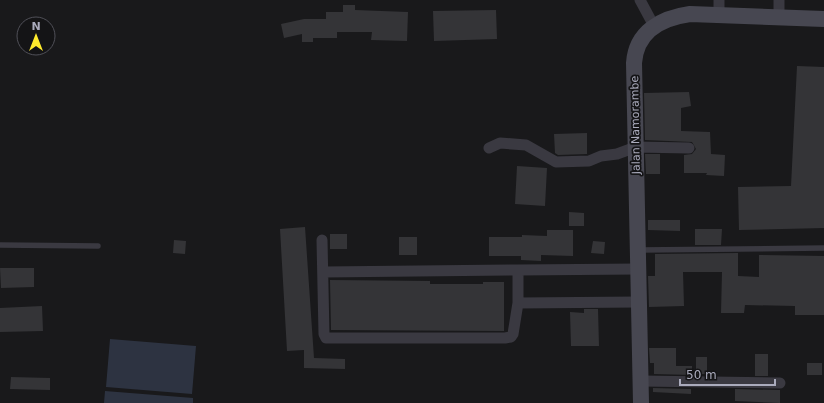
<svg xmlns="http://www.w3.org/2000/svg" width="824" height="403" font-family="'DejaVu Sans',sans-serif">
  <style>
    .water { fill: #2d3341 }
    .building { fill: #343437 }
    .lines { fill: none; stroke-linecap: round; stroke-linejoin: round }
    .service { stroke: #3a3941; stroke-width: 5.5 }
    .minor { stroke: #3a3941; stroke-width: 11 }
    .secondary { stroke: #474751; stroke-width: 16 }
    .labels { text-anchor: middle; stroke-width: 3.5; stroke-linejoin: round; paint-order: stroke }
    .street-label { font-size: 11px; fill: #aaabbc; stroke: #141416 }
  </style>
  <rect width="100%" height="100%" fill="#19191b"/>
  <path class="water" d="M 110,339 L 196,346 L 192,394 L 106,387 Z
    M 105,391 L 193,398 L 193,403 L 104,403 Z"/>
  <path class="building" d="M 343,5 L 355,5 L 355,10 L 408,12 L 407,41 L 371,40 L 372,32 L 337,32 L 337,38 L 313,38 L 313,42 L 302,42 L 302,34 L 284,38 L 281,24 L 304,19 L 326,19 L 326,12 L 343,12 Z
    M 496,10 L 497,39 L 434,41 L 433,11 Z
    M 797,66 L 824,67 L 824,228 L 739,230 L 738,187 L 791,186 Z
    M 689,92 L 691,106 L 681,108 L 681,131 L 710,132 L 711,154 L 725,155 L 724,176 L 706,175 L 707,173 L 684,173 L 684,155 L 692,154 L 696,149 L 692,142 L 645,140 L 644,93 Z
    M 587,133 L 587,154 L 558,155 L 555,153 L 554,134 Z
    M 645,154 L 660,154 L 660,174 L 646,174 Z
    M 517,166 L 547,168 L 545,206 L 515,204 Z
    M 569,212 L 584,213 L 584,226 L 569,226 Z
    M 648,220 L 680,220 L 680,231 L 648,230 Z
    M 305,227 L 314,358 L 345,359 L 345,369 L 304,368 L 304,350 L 287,351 L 280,229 Z
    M 695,229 L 722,229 L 721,245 L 695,245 Z
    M 547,230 L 573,230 L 573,256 L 541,255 L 541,261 L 521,260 L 521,256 L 489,256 L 489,237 L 522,237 L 522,235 L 547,236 Z
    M 330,234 L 347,234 L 347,249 L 330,249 Z
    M 399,237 L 417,237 L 417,255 L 399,255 Z
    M 174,240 L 186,241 L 185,254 L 173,253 Z
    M 593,241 L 605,242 L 604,254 L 591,253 Z
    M 738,253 L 738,276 L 759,277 L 759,255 L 824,256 L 824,315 L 795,315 L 795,306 L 745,305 L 744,313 L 721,313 L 722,272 L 683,272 L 684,306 L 649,307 L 648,276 L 655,276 L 655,254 Z
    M 0,268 L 34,268 L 34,287 L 1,288 Z
    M 330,280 L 430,281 L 430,284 L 483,284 L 483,282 L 504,282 L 504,331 L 331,330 Z
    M 42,306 L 43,331 L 0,332 L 0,308 Z
    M 584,309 L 598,309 L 599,346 L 571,346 L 570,312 L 584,313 Z
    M 649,348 L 676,348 L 676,366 L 692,366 L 692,375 L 654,374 L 654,363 L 650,363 Z
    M 755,354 L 768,354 L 768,376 L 755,376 Z
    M 696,357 L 707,357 L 707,374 L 696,374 Z
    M 807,363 L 822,363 L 822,375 L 807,375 Z
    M 11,377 L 50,378 L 50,390 L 10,389 Z
    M 653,388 L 691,389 L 691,394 L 653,392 Z
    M 735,389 L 780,390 L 780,403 L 735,401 Z"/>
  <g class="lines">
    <path class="service" d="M 0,245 L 98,246
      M 640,250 L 824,248"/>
    <path class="minor" d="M 640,0 L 654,26
      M 719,15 L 719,0
      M 779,17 L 779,0
      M 489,148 L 500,143 L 526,145 L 556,162 L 589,161 L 601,156 L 617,154 L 636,147 L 689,148
      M 322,240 L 324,334 L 326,338 L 505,338 L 511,337 L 513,334 L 518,303 L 518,270 L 324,272
      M 518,270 L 638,269
      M 518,303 L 638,302
      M 641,381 L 780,383"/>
    <path class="secondary" d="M 641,403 L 634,63 C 636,32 661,18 690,14 L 824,19"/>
  </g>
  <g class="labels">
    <g class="street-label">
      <text transform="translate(635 125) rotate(-91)" y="4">Jalan Namorambe</text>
    </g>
  </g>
  <g transform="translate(36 36)"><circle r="19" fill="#141416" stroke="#505058"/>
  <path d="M0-3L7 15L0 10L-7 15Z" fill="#ffeb2d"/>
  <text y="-6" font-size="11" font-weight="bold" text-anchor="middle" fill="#aaabbc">N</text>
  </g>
  <path d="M680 379v6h95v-6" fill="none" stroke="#aaabbc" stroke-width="2"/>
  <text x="686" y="379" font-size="12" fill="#aaabbc" stroke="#141416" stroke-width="3" paint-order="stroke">50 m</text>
</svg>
